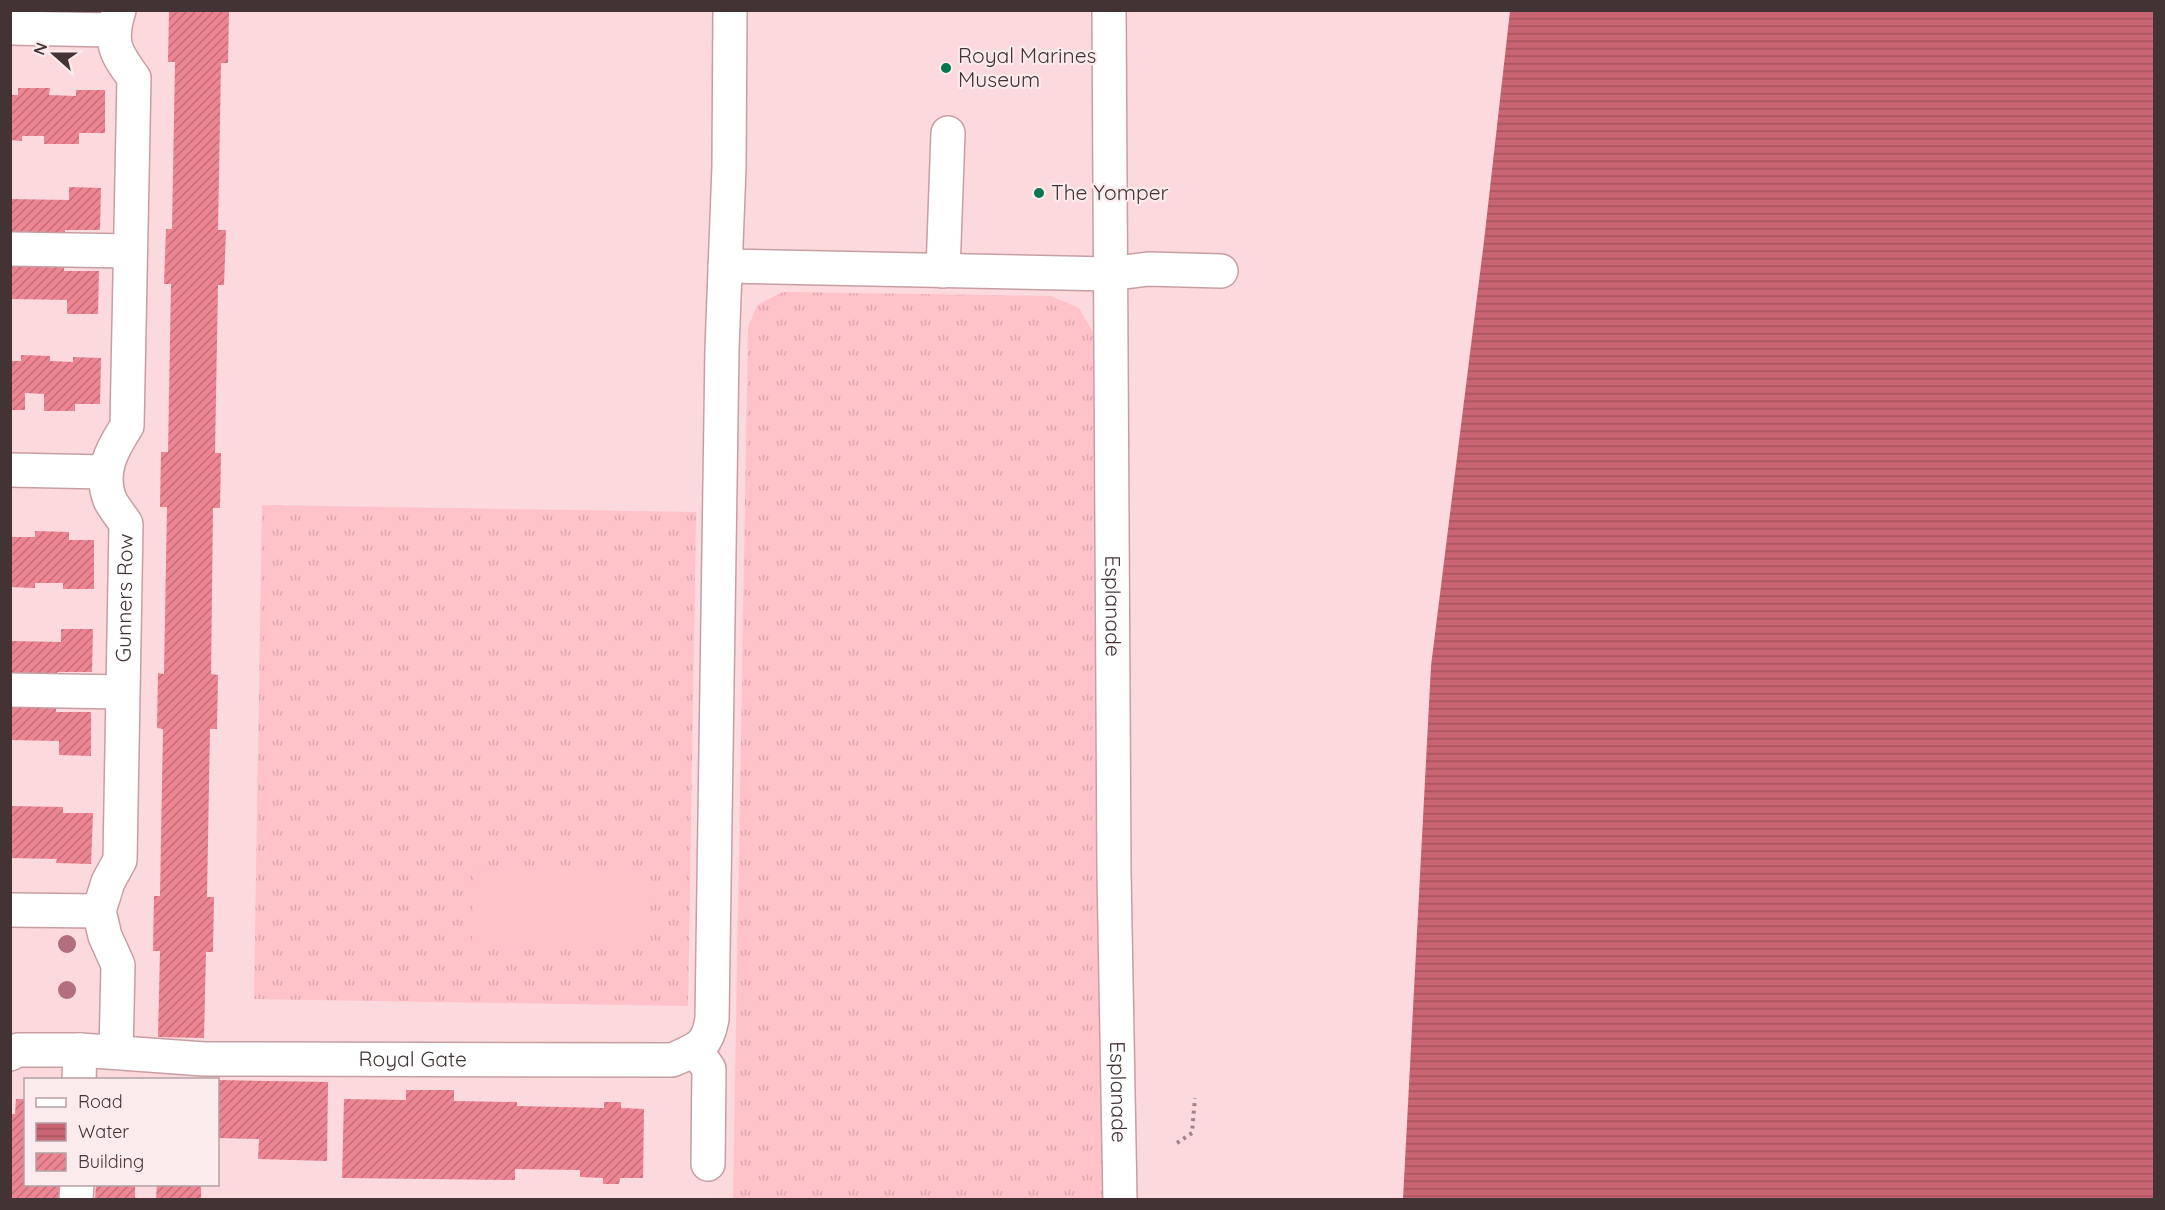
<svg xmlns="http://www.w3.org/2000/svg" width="2165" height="1210" font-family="Quicksand,sans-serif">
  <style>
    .grass { fill: url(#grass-tufts) }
    .pitch { fill: #ffc2c8 }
    .water { fill: url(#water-rules) }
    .building { fill: url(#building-hatch) }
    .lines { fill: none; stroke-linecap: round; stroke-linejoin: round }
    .minor-casing { stroke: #c79fa3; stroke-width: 36 }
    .path { stroke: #9e8587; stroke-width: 4; stroke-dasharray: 3 4.5; stroke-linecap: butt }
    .minor { stroke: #fff; stroke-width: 33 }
    .tree { fill: #b16e7c }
    .poi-dot { fill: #067651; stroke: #fcebec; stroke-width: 2 }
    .labels { text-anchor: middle; stroke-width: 4.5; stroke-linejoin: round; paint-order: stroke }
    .poi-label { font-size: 21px; fill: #433334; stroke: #fcebec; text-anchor: start }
    .street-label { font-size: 21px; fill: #433334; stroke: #fcebec }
  </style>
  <defs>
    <pattern id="grass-tufts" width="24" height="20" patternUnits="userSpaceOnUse" patternTransform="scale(1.5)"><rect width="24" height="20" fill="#ffc2c8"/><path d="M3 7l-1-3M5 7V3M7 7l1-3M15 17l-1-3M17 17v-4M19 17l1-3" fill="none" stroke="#dca7ac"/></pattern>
    <pattern id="water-rules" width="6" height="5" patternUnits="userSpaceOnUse" patternTransform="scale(1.5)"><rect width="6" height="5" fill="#c96473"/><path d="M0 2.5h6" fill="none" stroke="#a5535f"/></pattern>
    <pattern id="building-hatch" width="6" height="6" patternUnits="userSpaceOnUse" patternTransform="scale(1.5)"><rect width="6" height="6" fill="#ee8593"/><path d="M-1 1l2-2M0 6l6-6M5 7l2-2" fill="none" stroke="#c26d79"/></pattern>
  </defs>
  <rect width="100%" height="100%" fill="#fbd9dc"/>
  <path class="grass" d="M 783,292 L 1051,296 L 1079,308 L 1095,336 L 1104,1199 L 733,1200 L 748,328 L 757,305 Z
    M 262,505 L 696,512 L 688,1006 L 254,999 Z"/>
  <path class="pitch" d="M 473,866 L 649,868 L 648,948 L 472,946 Z"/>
  <path class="water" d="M 1510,11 L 2154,11 L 2154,1199 L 1403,1199 L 1431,666 L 1484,241 Z"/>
  <path class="building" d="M 169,10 L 229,10 L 228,63 L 221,63 L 218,230 L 226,230 L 224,285 L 218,285 L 215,453 L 221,453 L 220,508 L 213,508 L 211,674 L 218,675 L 217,729 L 210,729 L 207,897 L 214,897 L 213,952 L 206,952 L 204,1038 L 158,1037 L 160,951 L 153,951 L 154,896 L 160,896 L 163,729 L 157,728 L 158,673 L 164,674 L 167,507 L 160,507 L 161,452 L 168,452 L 171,284 L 164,284 L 166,229 L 172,229 L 175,62 L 168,62 Z
    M 18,88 L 50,88 L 49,95 L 76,96 L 76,90 L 105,90 L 105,133 L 79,133 L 79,144 L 44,144 L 44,136 L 22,136 L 22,141 L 10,140 L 10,95 L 18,95 Z
    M 69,187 L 101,188 L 100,230 L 65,230 L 65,234 L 10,233 L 10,199 L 69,200 Z
    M 10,265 L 64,266 L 64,271 L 99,271 L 98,314 L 67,314 L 67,300 L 10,299 Z
    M 21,355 L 50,356 L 50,361 L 73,362 L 73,357 L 101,358 L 100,404 L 75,404 L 75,411 L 44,411 L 44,394 L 25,393 L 25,410 L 10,410 L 10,361 L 21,361 Z
    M 35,531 L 69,532 L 69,540 L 94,540 L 94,589 L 63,589 L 63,583 L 35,583 L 35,588 L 10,587 L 10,537 L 35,537 Z
    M 61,629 L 93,629 L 92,672 L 57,672 L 57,676 L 10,675 L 10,641 L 61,642 Z
    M 10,706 L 56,707 L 56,712 L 91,712 L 91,756 L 59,755 L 59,741 L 10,740 Z
    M 10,806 L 63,807 L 63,813 L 93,813 L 91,864 L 56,863 L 57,859 L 10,858 Z
    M 218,1080 L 328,1082 L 327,1161 L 258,1159 L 259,1139 L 218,1138 Z
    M 406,1090 L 454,1090 L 454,1101 L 517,1102 L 517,1106 L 604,1108 L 604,1102 L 621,1102 L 621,1108 L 644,1109 L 643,1178 L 620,1178 L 619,1184 L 603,1184 L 603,1178 L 580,1177 L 580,1170 L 515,1169 L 515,1180 L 342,1178 L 344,1099 L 406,1100 Z
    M 16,1099 L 26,1099 L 26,1184 L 63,1184 L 62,1200 L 10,1200 L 10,1114 L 15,1114 Z
    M 96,1184 L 135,1184 L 135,1200 L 95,1200 Z
    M 157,1184 L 201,1184 L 201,1200 L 156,1200 Z"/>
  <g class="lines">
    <g class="minor-casing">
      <g id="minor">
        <path id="s1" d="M 1109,10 L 1114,872 L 1120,1200"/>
        <path d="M 10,28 L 113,30"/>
        <path d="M 10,249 L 130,251"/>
        <path d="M 725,266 L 1110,274 L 1148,269 L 1221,271"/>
        <path d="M 943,271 L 948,133"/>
        <path d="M 10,470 L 105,472"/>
        <path d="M 10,690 L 122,692"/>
        <path d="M 10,910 L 99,911"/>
        <path d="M 696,1050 L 709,1069 L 708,1164"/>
        <path id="s2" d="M 116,1052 L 118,965 L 105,936 L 99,911 L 108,882 L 120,860 L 126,524 C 121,516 114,508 110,500 C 99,472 112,449 127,426 L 134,78 C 115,52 109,43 119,10"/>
        <path id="s3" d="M 10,1054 L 18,1050 L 80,1050 L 204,1059 L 672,1060 C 697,1049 707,1048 712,1019 L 722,349 L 729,167 L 730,10"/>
        <path d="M 79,1080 L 80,1050"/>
        <path d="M 76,1200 L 77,1184"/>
      </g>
    </g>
    <path class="path" d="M 1177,1143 L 1192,1133 L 1195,1098"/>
    <use href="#minor" class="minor"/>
  </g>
  <g class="tree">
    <circle cx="67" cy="944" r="9"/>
    <circle cx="67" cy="990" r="9"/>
  </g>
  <g class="poi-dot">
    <circle cx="946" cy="68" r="6"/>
    <circle cx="1039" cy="193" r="6"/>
  </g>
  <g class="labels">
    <g class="poi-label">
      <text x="958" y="63">Royal Marines<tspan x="958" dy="24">Museum</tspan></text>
      <text x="1051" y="200">The Yomper</text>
    </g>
    <g class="street-label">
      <text dy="7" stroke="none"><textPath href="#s2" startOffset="462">Gunners Row</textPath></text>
      <text dy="7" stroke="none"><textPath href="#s1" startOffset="596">Esplanade</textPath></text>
      <text dy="7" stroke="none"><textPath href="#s3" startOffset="404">Royal Gate</textPath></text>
      <text dy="7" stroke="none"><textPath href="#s1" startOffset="1082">Esplanade</textPath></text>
    </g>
  </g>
  <rect width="2165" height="1210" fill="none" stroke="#433334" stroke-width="24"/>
  <rect x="24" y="1078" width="195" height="108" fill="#fcebec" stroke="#b2a1a2" stroke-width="1.5"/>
  <rect x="36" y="1098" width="30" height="9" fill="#ffffff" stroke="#b2a1a2" stroke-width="1.5"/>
  <text x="78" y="1108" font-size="18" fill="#433334">Road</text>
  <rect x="36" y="1123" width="30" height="18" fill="url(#water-rules)" stroke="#b2a1a2" stroke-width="1.5"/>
  <text x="78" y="1138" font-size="18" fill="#433334">Water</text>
  <rect x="36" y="1153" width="30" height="18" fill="url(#building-hatch)" stroke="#b2a1a2" stroke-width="1.5"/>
  <text x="78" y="1168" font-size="18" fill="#433334">Building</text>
  <g transform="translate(54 54) rotate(291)" stroke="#fcebec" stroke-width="4.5" paint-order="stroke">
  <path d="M0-4.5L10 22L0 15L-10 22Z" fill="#433334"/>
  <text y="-9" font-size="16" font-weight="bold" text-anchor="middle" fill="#433334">N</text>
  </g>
</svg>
